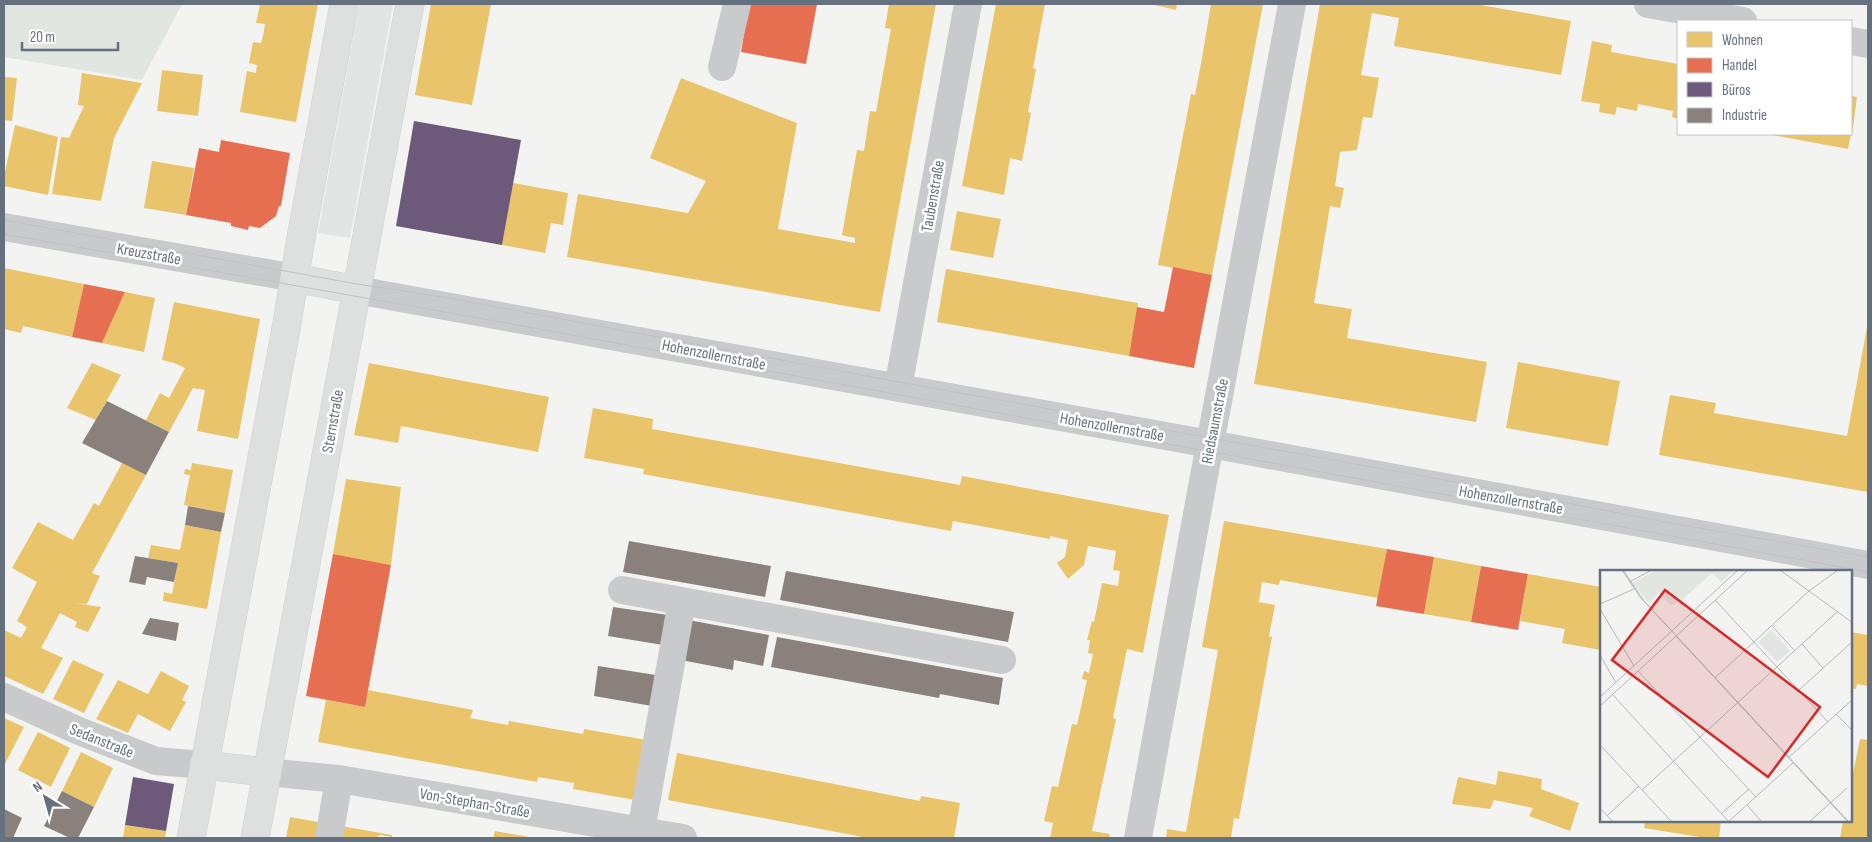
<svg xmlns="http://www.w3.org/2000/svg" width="1872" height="842" font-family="'Sofia Sans Condensed',sans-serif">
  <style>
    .built { fill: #e3e5e5 }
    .green { fill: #e2e6e1 }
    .homes { fill: #e9c46a }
    .shops { fill: #e76f51 }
    .offices { fill: #6d597a }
    .industry { fill: #8a817c }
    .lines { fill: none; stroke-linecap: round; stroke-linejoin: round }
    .major-casing { stroke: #d0d1d2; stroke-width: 29 }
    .minor { stroke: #c9cacc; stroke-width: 28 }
    .major { stroke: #dedfdf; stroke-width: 28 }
    .tram { stroke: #c0c1c2; stroke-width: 1 }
    .labels { text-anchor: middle; stroke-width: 5; stroke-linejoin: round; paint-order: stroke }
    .street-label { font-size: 16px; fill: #667180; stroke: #fff }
    .inset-road { fill: none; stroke: #b2b8bd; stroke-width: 1 }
    .view { fill: #d62828; fill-opacity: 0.15; stroke: #d62828; stroke-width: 2.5 }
    .inset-edge { fill: none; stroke: #667180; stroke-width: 2.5 }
  </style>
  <rect width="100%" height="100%" fill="#f3f4f2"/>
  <path class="built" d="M 359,4 L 393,4 L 350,238 L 318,233 Z"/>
  <path class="green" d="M 4,4 L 182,4 L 142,80 L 4,57 Z"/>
  <path class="homes" d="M 260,4 L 318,4 L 296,122 L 240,112 L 247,71 L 256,73 L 257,65 L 249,63 L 253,42 L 261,43 L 263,36 L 265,24 L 256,23 Z
    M 431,4 L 491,4 L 472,105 L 415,95 Z
    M 889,4 L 936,4 L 880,312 L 567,257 L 578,194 L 688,213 L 706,181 L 650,158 L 681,78 L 797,123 L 778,229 L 855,243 L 855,238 L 842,235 L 857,150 L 864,151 L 870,111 L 876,112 L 891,29 L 885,28 Z
    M 996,4 L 1045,4 L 1033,68 L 1036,69 L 1028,112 L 1031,113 L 1022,161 L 1010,158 L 1004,195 L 962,186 Z
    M 1150,4 L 1177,4 L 1176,10 Z
    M 1211,4 L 1263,4 L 1212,275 L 1158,265 L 1191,94 L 1195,95 L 1202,58 Z
    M 1320,4 L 1475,4 L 1571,21 L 1561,75 L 1394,46 L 1399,18 L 1372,13 L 1361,75 L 1379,78 L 1372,118 L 1363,117 L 1357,150 L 1340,152 L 1335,186 L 1344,188 L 1340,208 L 1330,206 L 1314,303 L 1352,309 L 1347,338 L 1487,362 L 1476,422 L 1254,384 Z
    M 1592,41 L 1612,45 L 1611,52 L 1678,64 L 1678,119 L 1672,117 L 1673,111 L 1638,104 L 1637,111 L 1617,107 L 1615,115 L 1599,112 L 1600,104 L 1581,101 Z
    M 162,70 L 203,75 L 198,116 L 157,111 Z
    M 82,73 L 142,83 L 114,138 L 101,201 L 52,194 L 61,137 L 69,138 L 84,106 L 78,105 Z
    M 4,77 L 17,78 L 12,121 L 4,120 Z
    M 1851,96 L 1857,97 L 1852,135 L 1851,134 Z
    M 15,125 L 58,137 L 48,195 L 4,186 L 4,177 Z
    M 1767,134 L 1851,134 L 1848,149 Z
    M 152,161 L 194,168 L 186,215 L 144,208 Z
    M 513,183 L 568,193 L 563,225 L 551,223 L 545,253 L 502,245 Z
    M 957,211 L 1001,219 L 993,258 L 950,250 Z
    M 4,268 L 84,284 L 72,337 L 23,326 L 21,333 L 4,329 Z
    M 946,269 L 1138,303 L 1129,356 L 937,322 Z
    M 125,292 L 155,298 L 144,352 L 102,343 Z
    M 174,302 L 260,319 L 238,439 L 197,431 L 205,390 L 193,388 L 169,432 L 146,420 L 160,393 L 169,398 L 185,368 L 174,363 L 162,360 Z
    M 1867,327 L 1868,492 L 1659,455 L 1670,395 L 1716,403 L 1714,413 L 1847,436 Z
    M 1518,362 L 1620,381 L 1608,446 L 1506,428 Z
    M 92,363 L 121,375 L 96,420 L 67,408 Z
    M 369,363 L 549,397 L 538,452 L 401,426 L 398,443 L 354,435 Z
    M 593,408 L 653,419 L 652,429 L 960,485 L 962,476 L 1169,515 L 1143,653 L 1127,649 L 1113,718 L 1116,719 L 1092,831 L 1110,834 L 1109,838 L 1050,838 L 1053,823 L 1044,821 L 1052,786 L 1058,787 L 1072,724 L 1077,725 L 1087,680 L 1082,679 L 1084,671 L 1089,673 L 1093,654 L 1088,653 L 1090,640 L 1087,640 L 1092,621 L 1094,622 L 1102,583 L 1118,586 L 1120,571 L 1113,570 L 1116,551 L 1088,546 L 1084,565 L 1068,579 L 1057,563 L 1065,557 L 1068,540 L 1050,536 L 1050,539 L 953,521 L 951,531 L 643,474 L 644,469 L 584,458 Z
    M 122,463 L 146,475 L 92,573 L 100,576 L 87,604 L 75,603 L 101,607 L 88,632 L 75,627 L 77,622 L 60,613 L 41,648 L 63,658 L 43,694 L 4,676 L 4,630 L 21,638 L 27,627 L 17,621 L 37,582 L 12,568 L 38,522 L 73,540 L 94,503 L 99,506 Z
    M 192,463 L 233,470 L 225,513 L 184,505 L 190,475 L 184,474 L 185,469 L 191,470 Z
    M 346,479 L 401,487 L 391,565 L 333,554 Z
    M 1224,521 L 1387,549 L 1378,598 L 1280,580 L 1279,585 L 1262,582 L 1259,602 L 1275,605 L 1269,636 L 1272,637 L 1239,819 L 1234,818 L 1231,838 L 1166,838 L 1167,829 L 1186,832 L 1218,650 L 1202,647 Z
    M 185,525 L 221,532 L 207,609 L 163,601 L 164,592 L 172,594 L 178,563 L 148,558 L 151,545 L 180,550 Z
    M 1434,557 L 1481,566 L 1471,622 L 1424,614 Z
    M 1528,574 L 1601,587 L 1601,650 L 1562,643 L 1565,629 L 1520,621 Z
    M 1851,632 L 1868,635 L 1868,686 L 1857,684 L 1856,689 L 1851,688 Z
    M 73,660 L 104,674 L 84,713 L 53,699 Z
    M 161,671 L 189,686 L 182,700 L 186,702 L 170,731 L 138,714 L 128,733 L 96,719 L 118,680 L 148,694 Z
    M 368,690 L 473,710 L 470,718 L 508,725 L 509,721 L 583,734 L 584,729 L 646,740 L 635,800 L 573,789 L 574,783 L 538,777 L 537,782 L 318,742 L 326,700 L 365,707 Z
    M 4,718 L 24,727 L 5,764 L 4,763 Z
    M 38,732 L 70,748 L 51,787 L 18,770 Z
    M 1860,739 L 1868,740 L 1868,838 L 1840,838 L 1843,821 L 1851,821 L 1851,783 Z
    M 81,752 L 113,768 L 94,807 L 62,791 Z
    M 677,753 L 920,801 L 921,796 L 960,803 L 954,838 L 868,838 L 668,800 Z
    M 1498,771 L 1542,779 L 1541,789 L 1579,803 L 1570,831 L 1529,816 L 1533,808 L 1494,800 L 1490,809 L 1452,804 L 1458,777 L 1496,785 Z
    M 290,817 L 392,835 L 392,837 L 380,835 L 375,838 L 286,838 Z
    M 1645,821 L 1721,821 L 1719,838 L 1706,838 L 1644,828 Z
    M 125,825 L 166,831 L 165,838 L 123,838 Z
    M 495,831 L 529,837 L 529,838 L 493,838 Z"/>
  <path class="shops" d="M 749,4 L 817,4 L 806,64 L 741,52 Z
    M 221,140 L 290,153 L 281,206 L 279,206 L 276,216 L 260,228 L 249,226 L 248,230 L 231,226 L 231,223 L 186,215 L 199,148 L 219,152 Z
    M 1173,267 L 1212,275 L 1194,368 L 1129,356 L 1137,307 L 1164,312 Z
    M 84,284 L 125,292 L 102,343 L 72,337 Z
    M 1387,549 L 1434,557 L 1424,614 L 1376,606 Z
    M 333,554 L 391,565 L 365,707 L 306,696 Z
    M 1481,566 L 1528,574 L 1518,630 L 1471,622 Z"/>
  <path class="offices" d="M 414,121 L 521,140 L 502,245 L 396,226 Z
    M 133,777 L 174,784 L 166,831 L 125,825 Z"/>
  <path class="industry" d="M 107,401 L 169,432 L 146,475 L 82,443 Z
    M 188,506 L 225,513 L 221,532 L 185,525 Z
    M 629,541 L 771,566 L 765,597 L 623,572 Z
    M 135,556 L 178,563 L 174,582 L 147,577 L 145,585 L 129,582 Z
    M 786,571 L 1014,612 L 1008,642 L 780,600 Z
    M 613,607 L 668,615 L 663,645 L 608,636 Z
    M 150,618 L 179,623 L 176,641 L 142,634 Z
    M 688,620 L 769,635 L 763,666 L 734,660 L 733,670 L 681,660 Z
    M 777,637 L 1003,678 L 999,705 L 940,694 L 939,698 L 771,667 Z
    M 598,666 L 656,675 L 652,706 L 594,696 Z
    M 62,791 L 94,807 L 78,838 L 70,838 L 44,826 Z
    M 4,809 L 22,818 L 13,838 L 4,838 Z"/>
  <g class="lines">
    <g class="major-casing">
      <path id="major" d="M 295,278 L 356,290
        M 204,765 L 266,772
        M 191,838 L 286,329 L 302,232 L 344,4
        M 255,838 L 410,4"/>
    </g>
    <path class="minor" d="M 1648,4 L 1743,21
      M 1851,41 L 1868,44
      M 722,67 L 737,4
      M 4,227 L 295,278
      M 356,290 L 1210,444 L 1868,565
      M 898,388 L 968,4
      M 622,590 L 1002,660
      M 4,697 L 79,731 L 156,761 L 204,765
      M 266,772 L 339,779 L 683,838
      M 641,831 L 682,601
      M 329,838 L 339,779
      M 1138,838 L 1199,503 L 1292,4"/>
    <use href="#major" class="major"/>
    <path class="tram" d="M 4,220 L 357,284 L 449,298 L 899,382 L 1500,490 L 1670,523 L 1868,557
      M 4,234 L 501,322 L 1868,572"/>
  </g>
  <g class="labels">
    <g class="street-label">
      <text transform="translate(932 196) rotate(-80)" y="6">Taubenstraße</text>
      <text transform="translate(149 253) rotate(10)" y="6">Kreuzstraße</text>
      <text transform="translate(714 354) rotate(11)" y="6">Hohenzollernstraße</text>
      <text transform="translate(332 421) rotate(-80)" y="6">Sternstraße</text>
      <text transform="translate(1214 421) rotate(-79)" y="6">Riedsaumstraße</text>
      <text transform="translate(1112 426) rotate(10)" y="6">Hohenzollernstraße</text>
      <text transform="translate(1511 499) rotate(10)" y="6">Hohenzollernstraße</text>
      <text transform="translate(102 740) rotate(22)" y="6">Sedanstraße</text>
      <text transform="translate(475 802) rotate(10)" y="6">Von-Stephan-Straße</text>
    </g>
  </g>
  <g transform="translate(1600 570)">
    <rect width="252" height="252" fill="#f3f4f2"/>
    <path d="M 56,0 L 134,0 L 121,12 L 112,3 L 82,30 L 71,35 L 59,23 L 49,33 L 32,13 ZM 171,60 L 190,81 L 177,92 L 158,72 Z" fill="#e2e6e1"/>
    <path class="inset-road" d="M 22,0 L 40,27 L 72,61M 23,0 L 44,31 L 249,252M 180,0 L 253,53M 29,12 L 52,0M 115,30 L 228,152M 0,34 L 34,19M 0,39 L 34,96M 172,56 L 195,81M 76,66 L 248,252M 202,74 L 223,98M 0,85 L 16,113M 38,101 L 156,227M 115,108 L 209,21 L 238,0M 199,120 L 253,71M 13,125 L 129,252M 0,127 L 138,0M 0,136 L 148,0M 236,144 L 253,161M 0,175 L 72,252M 188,188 L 253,129M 42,220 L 237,42M 147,235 L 162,252M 0,238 L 13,252M 121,244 L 149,219M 7,246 L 39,216M 128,252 L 193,193M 209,252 L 247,218"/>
    <path class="view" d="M 65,20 L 220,137 L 168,207 L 12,90 Z"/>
    <rect width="252" height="252" class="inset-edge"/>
  </g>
  <rect width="1872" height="842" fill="none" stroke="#667180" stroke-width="10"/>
  <rect x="1677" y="20" width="175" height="115" fill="#ffffff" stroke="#c2c6cc"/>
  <rect x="1687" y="32" width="25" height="15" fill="#e9c46a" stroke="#c2c6cc"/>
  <text x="1722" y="45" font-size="15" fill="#667180">Wohnen</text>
  <rect x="1687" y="58" width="25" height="15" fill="#e76f51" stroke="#c2c6cc"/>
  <text x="1722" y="70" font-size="15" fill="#667180">Handel</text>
  <rect x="1687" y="82" width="25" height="15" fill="#6d597a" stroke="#c2c6cc"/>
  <text x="1722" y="95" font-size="15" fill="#667180">Büros</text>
  <rect x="1687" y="108" width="25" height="15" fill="#8a817c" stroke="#c2c6cc"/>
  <text x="1722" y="120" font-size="15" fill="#667180">Industrie</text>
  <g transform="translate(45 797) rotate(323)" stroke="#ffffff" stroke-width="4" paint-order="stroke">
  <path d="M0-4L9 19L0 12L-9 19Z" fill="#667180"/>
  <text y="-8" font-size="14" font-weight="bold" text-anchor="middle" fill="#667180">N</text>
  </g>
  <path d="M22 42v8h96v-8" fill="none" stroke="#667180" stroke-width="2.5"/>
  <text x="30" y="42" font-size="15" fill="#667180" stroke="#ffffff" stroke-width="4" paint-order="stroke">20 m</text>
</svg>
